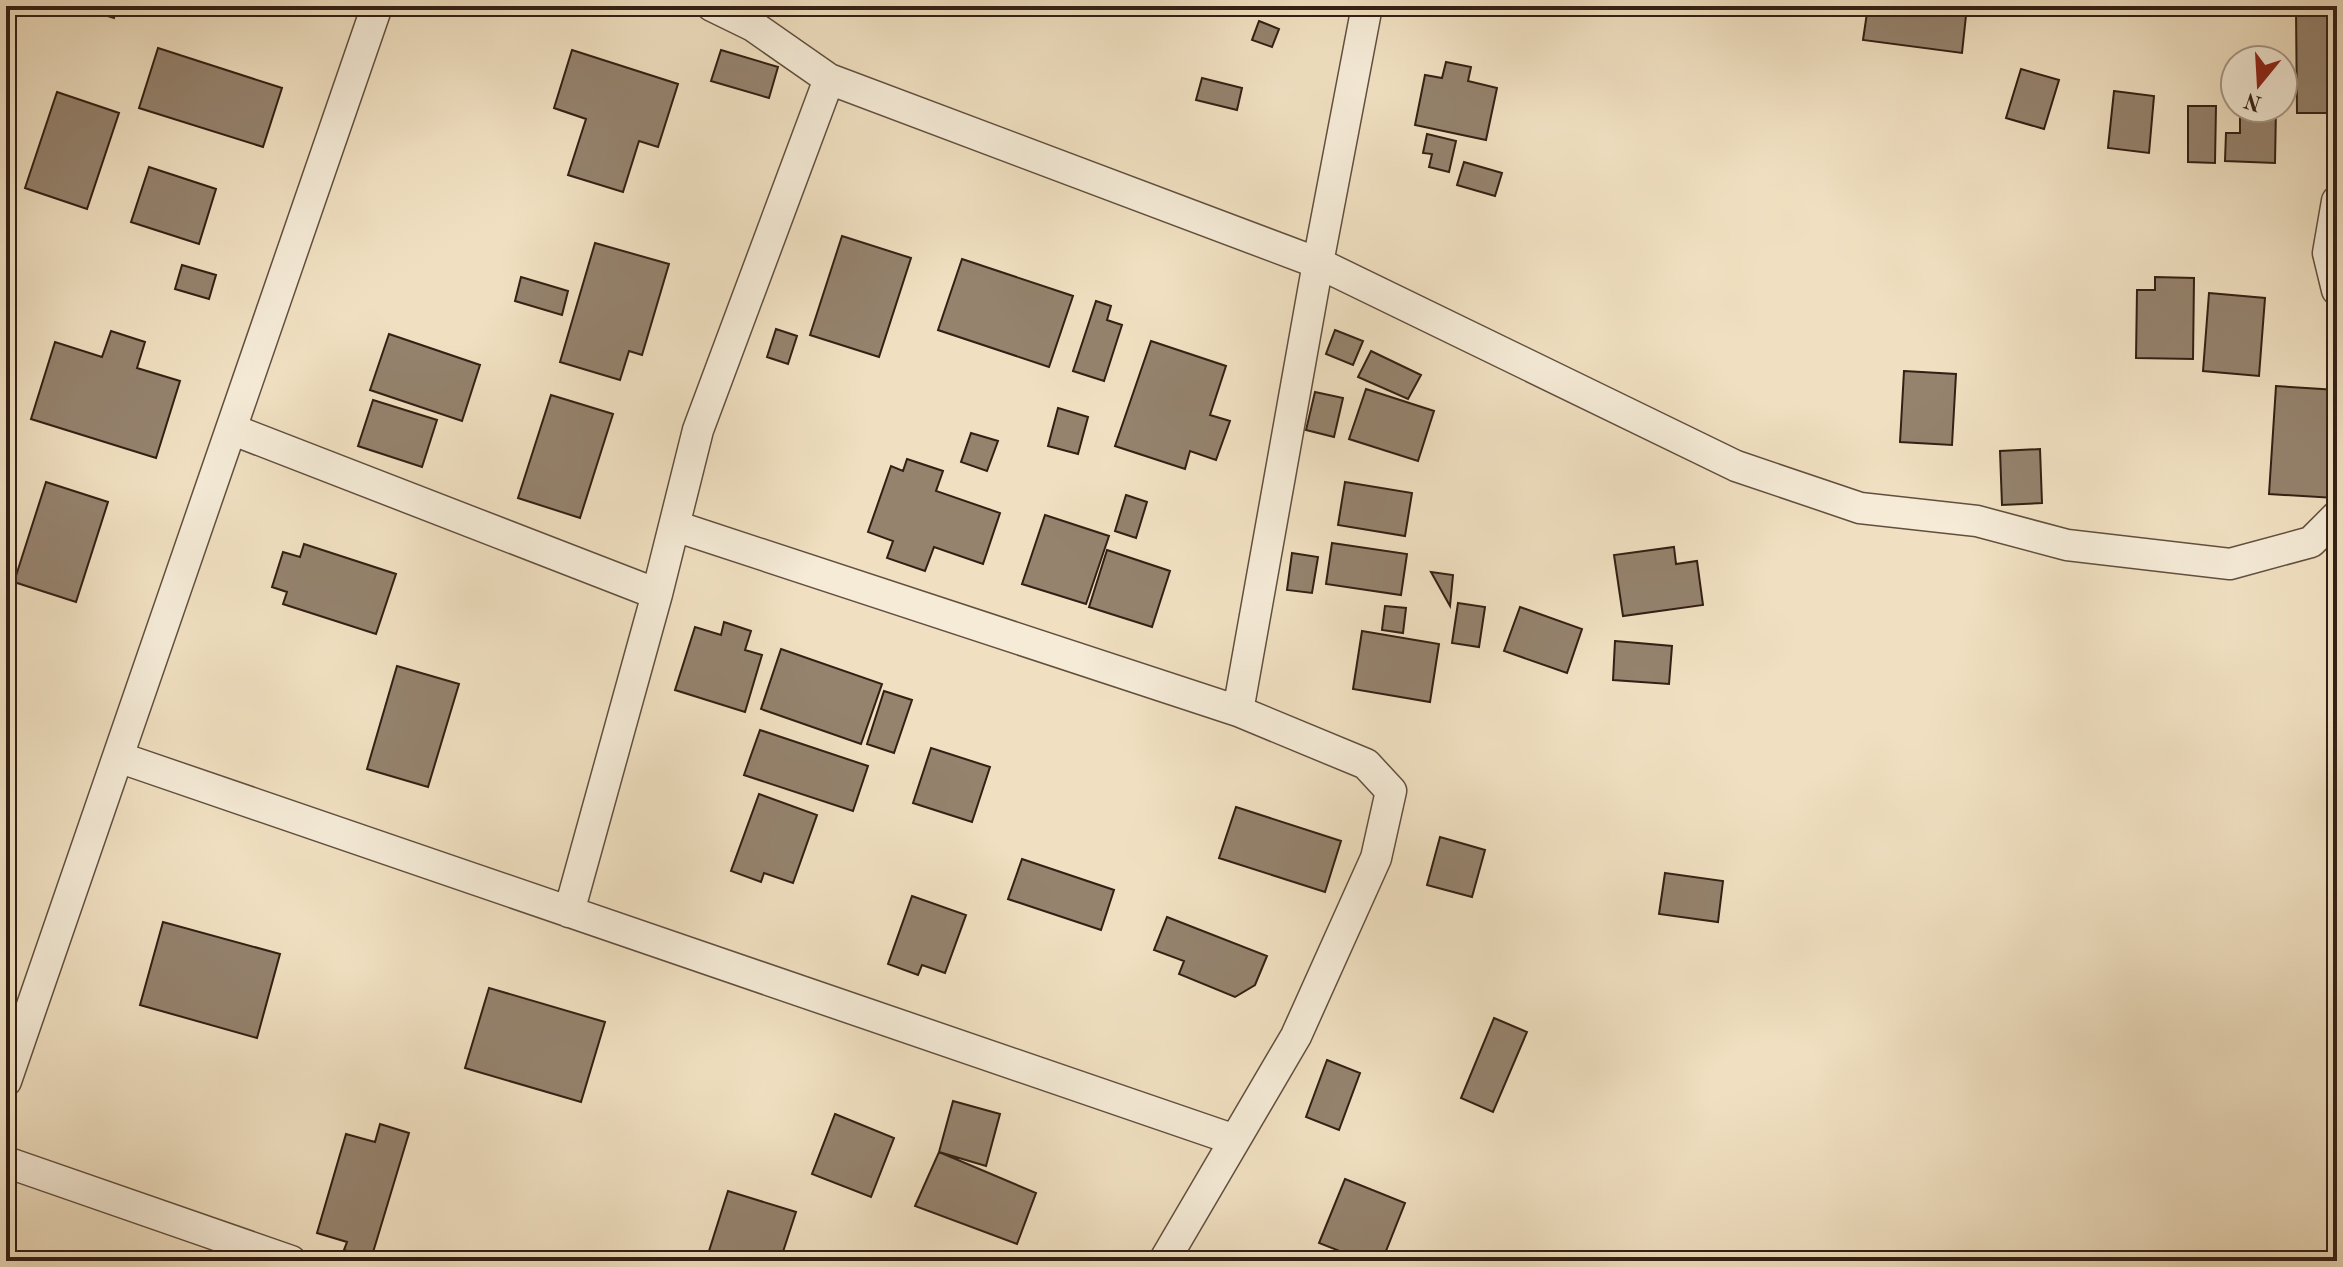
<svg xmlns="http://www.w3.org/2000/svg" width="2343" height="1267" font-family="'Old Standard TT',serif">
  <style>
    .building { fill: #95836e; stroke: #331f14; stroke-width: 2 }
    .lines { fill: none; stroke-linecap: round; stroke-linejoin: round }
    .street-casing { stroke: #624f3f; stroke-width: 33 }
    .street { stroke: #f5ebd7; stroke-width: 30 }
  </style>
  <rect width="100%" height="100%" fill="#f0e0c1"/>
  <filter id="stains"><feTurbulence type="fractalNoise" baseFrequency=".0025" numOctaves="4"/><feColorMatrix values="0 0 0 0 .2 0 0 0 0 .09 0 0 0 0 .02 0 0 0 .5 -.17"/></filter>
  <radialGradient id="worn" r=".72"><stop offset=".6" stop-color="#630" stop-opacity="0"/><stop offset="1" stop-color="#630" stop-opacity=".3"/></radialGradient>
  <path class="building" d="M 76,6 L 117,6 L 114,18 Z
    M 1787,6 L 1853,6 L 1853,12 L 1787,12 Z
    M 1868,6 L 1967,6 L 1962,53 L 1863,40 Z
    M 2296,11 L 2337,11 L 2337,113 L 2297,113 Z
    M 1259,21 L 1279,29 L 1272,47 L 1252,40 Z
    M 158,48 L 282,88 L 263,147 L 139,108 Z
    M 572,50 L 678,84 L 658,147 L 639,141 L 623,192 L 568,175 L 586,119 L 554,108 Z
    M 721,50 L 778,67 L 769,98 L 711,81 Z
    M 1446,62 L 1471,67 L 1468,81 L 1497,88 L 1486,140 L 1415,125 L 1425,75 L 1442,78 Z
    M 2021,69 L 2059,80 L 2044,129 L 2006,118 Z
    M 1202,78 L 1242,88 L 1237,110 L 1196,100 Z
    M 2114,91 L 2154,96 L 2149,153 L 2108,148 Z
    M 57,92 L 119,113 L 87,209 L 25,188 Z
    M 2188,106 L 2216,106 L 2215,163 L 2188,162 Z
    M 2240,108 L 2276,108 L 2275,163 L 2225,161 L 2226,133 L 2240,133 Z
    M 1427,134 L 1456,141 L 1449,172 L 1429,167 L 1432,154 L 1423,153 Z
    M 1464,162 L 1502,173 L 1495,196 L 1457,185 Z
    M 149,167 L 216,189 L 199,244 L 131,222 Z
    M 842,236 L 911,258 L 879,357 L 810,335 Z
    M 595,243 L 669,264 L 642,355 L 629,351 L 620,380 L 560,362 Z
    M 962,259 L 1073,296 L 1049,367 L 938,330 Z
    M 182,265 L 216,275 L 209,299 L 175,289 Z
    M 521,277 L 568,291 L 562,315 L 515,301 Z
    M 2155,277 L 2194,278 L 2193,359 L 2136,358 L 2137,290 L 2155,290 Z
    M 2209,293 L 2265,298 L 2259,376 L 2203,371 Z
    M 1096,301 L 1111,306 L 1107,320 L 1122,325 L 1104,381 L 1073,371 Z
    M 776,329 L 797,336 L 788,364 L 767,357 Z
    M 1335,330 L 1363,341 L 1353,365 L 1326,354 Z
    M 111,331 L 145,342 L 137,368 L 180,381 L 156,458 L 31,419 L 55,342 L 102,357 Z
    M 389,334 L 480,365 L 462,421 L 370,390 Z
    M 1151,341 L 1226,366 L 1210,415 L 1230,421 L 1216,460 L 1190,451 L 1185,469 L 1115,446 Z
    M 1371,351 L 1421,375 L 1408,399 L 1358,377 Z
    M 1904,371 L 1956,374 L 1952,445 L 1900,442 Z
    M 2276,386 L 2337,390 L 2335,498 L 2269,494 Z
    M 1366,389 L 1434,411 L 1418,461 L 1349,439 Z
    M 1315,392 L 1343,398 L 1334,437 L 1306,430 Z
    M 551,395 L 613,414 L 580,518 L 518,498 Z
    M 373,400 L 437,420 L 422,467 L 358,446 Z
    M 1058,408 L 1088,417 L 1078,454 L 1048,446 Z
    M 971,433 L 998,441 L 987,471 L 961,462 Z
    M 2040,449 L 2042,503 L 2002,505 L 2000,451 Z
    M 907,459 L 943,471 L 936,491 L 1000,513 L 983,564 L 934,547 L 925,571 L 887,558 L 893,541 L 868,532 L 891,466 L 903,471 Z
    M 46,482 L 108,502 L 76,602 L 14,582 Z
    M 1345,482 L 1412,493 L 1405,536 L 1338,525 Z
    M 1126,495 L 1147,502 L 1136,538 L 1115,531 Z
    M 1045,515 L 1109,536 L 1086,604 L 1022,584 Z
    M 1332,543 L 1407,554 L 1401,595 L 1326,584 Z
    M 304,544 L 396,574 L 376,634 L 283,604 L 287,592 L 272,587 L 283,552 L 300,557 Z
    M 1674,547 L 1676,564 L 1697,561 L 1703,605 L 1623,616 L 1614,555 Z
    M 1107,550 L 1170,571 L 1152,627 L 1089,607 Z
    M 1292,553 L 1318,557 L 1312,593 L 1287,590 Z
    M 1431,572 L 1453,575 L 1450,606 Z
    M 1458,603 L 1485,607 L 1479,647 L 1452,643 Z
    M 1385,606 L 1406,608 L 1403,633 L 1382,630 Z
    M 1520,607 L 1582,629 L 1567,673 L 1504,651 Z
    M 724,622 L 751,631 L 745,650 L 762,655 L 745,712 L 675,690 L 695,627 L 721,635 Z
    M 1362,631 L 1439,644 L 1430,702 L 1353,689 Z
    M 1615,641 L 1672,646 L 1669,684 L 1613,680 Z
    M 781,649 L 882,684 L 861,744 L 761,709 Z
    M 397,666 L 459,684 L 428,787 L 367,769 Z
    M 884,691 L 912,700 L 894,753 L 867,744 Z
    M 760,730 L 868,766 L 853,811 L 744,775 Z
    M 931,748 L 990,767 L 972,822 L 913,803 Z
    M 759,794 L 817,815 L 793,883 L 764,873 L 761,882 L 731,871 Z
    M 1236,807 L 1341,841 L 1325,892 L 1219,858 Z
    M 1440,837 L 1485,850 L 1472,897 L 1427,885 Z
    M 1022,859 L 1114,890 L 1101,930 L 1008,899 Z
    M 1665,873 L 1723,881 L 1718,922 L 1659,914 Z
    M 912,896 L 966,915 L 945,973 L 922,965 L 918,975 L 888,964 Z
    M 1167,917 L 1267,956 L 1255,985 L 1235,997 L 1179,974 L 1184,961 L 1154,950 Z
    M 163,922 L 280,954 L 257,1038 L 140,1005 Z
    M 489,988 L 605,1022 L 581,1102 L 465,1068 Z
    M 1494,1018 L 1527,1032 L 1493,1112 L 1461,1098 Z
    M 1327,1060 L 1360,1073 L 1339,1130 L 1306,1117 Z
    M 953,1101 L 1000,1114 L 986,1166 L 939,1152 Z
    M 835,1114 L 894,1138 L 871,1197 L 812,1174 Z
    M 380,1124 L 409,1133 L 371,1259 L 344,1250 L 347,1242 L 317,1233 L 346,1134 L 375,1142 Z
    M 939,1152 L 1036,1193 L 1017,1244 L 915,1206 Z
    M 1345,1179 L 1405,1203 L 1382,1261 L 1365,1261 L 1319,1243 Z
    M 728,1191 L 796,1212 L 780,1261 L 720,1261 L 709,1251 Z"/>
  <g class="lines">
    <g class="street-casing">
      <path id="street" d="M 712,6 L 753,26 L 829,79 L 1318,263 L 1736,466 L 1860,508 L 1977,521 L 2067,545 L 2230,564 L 2311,542 L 2337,516
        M 2337,201 L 2328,253 L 2337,290
        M 231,429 L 657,594
        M 675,526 L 1238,711 L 1366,764 L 1391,791 L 1376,858 L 1296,1036 L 1164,1261
        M 1238,711 L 1318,263 L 1367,6
        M 118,757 L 1235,1140
        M 569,912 L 657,594 L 698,430 L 829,79
        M 6,1081 L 377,6
        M 6,1162 L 291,1261"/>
    </g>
    <use href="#street" class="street"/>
  </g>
  <rect width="2343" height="1267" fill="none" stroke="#f0e0c1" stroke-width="32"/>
  <rect x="8" y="8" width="2327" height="1251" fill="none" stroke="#331f14" stroke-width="4"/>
  <rect x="16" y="16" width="2311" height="1235" fill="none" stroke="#331f14" stroke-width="2"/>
  <g transform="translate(2259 84) rotate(198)"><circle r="38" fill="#f5ebd7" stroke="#a79989" stroke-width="2"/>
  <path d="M0-6L14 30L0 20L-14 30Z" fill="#8f2418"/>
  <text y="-12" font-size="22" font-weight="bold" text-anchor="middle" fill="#331f14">N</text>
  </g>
  <rect width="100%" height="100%" filter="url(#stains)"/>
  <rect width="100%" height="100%" fill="url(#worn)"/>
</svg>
